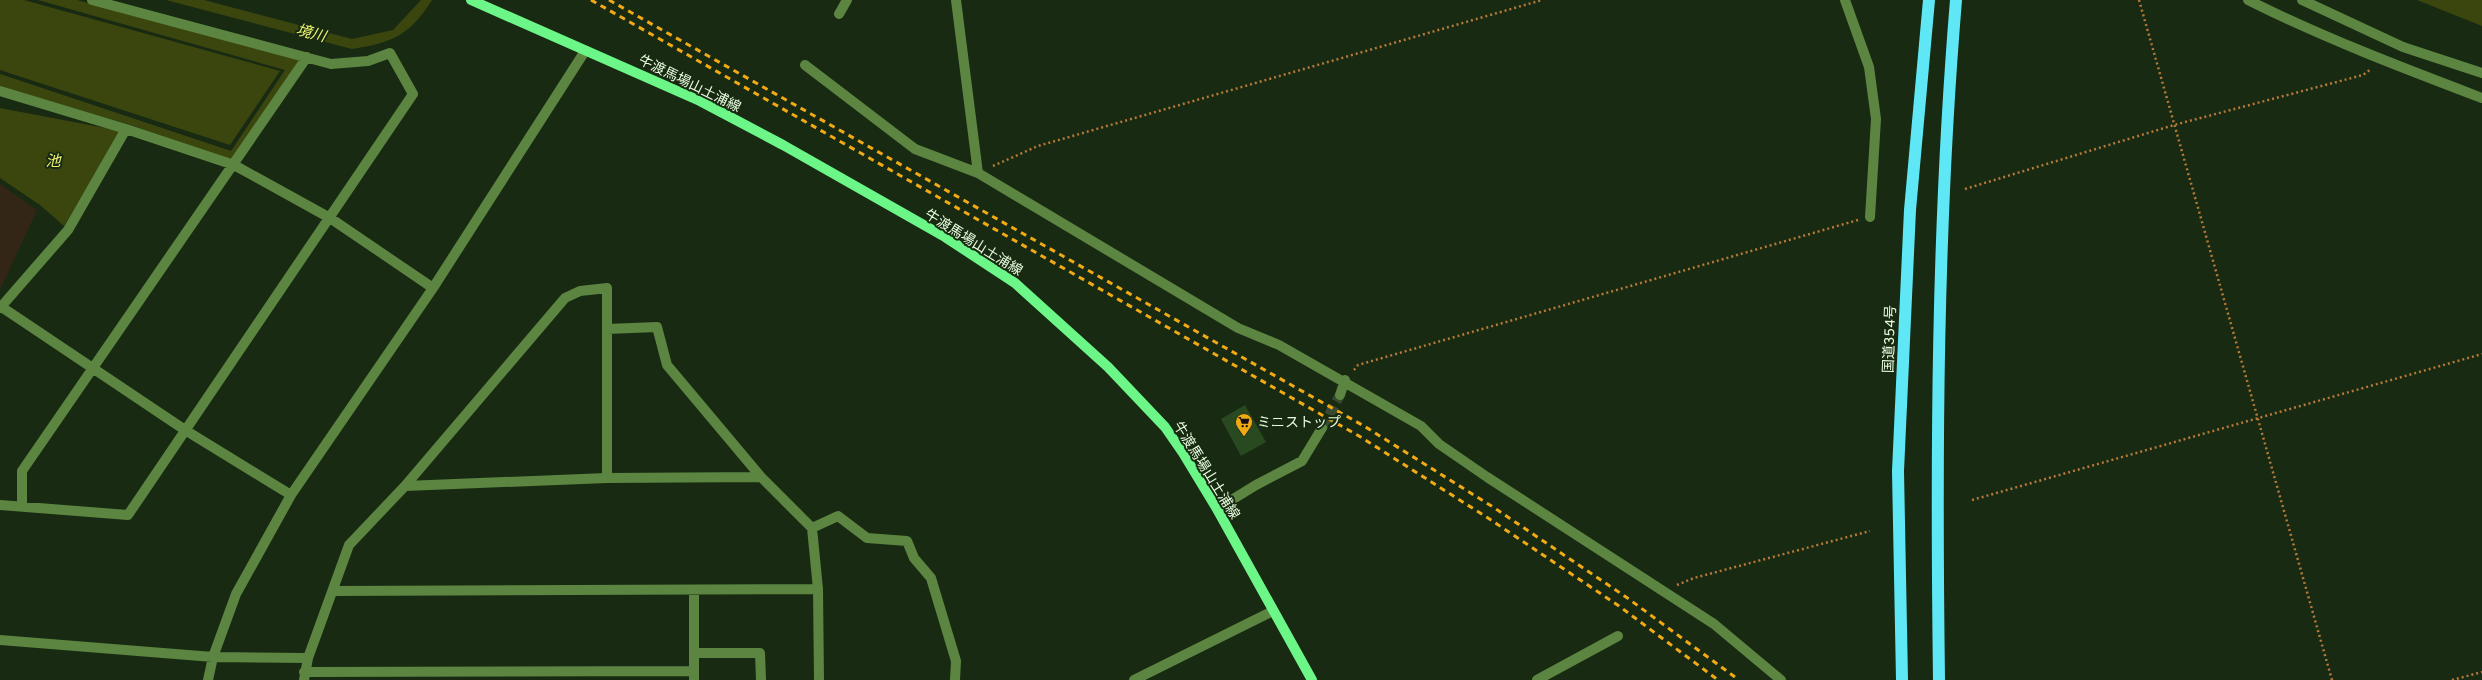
<svg xmlns="http://www.w3.org/2000/svg" width="2482" height="680" font-family="Overpass,'Noto Sans JP',sans-serif">
  <style>
    .green { fill: #332616 }
    .water { fill: #3b460f }
    .building { fill: #294920 }
    .lines { fill: none; stroke-linecap: round; stroke-linejoin: round }
    .minor-tunnel { stroke: #374a30; stroke-width: 10; stroke-dasharray: 10 5; stroke-linecap: butt }
    .path { stroke: #b57939; stroke-width: 2.5; stroke-dasharray: 2 3; stroke-linecap: butt }
    .minor { stroke: #5b8541; stroke-width: 10 }
    .major { stroke: #6bf687; stroke-width: 10 }
    .highway { stroke: #60e7f5; stroke-width: 12 }
    .rail { stroke: #f1aa15; stroke-width: 3; stroke-dasharray: 6 5; stroke-linecap: butt }
    .labels { text-anchor: middle; stroke-width: 4; stroke-linejoin: round; paint-order: stroke }
    .street-label { font-size: 14px; fill: #e7fddd; stroke: #182a12 }
    .poi-label { font-size: 14px; fill: #e7fddd; stroke: #182a12; text-anchor: start }
    .water-label { font-size: 15px; font-style: italic; fill: #f1f672; stroke: #182a12 }
  </style>
  <rect width="100%" height="100%" fill="#182a12"/>
  <path class="green" d="M 0,184 L 37,210 L 0,290 Z"/>
  <path class="water" d="M 0,0 L 24,0 L 280,71 L 230,145 L 0,70 Z
    M 38,0 L 77,0 L 301,59 L 232,160 L 128,124 L 0,87 L 0,74 L 231,151 L 285,70 Z
    M 166,0 L 204,0 L 352,39 L 393,30 L 421,0 L 432,0 C 410,35 392,43 352,49 Z
    M 2417,0 L 2482,0 L 2482,26 Z
    M 0,108 L 121,131 L 64,226 L 40,205 L 0,178 Z"/>
  <path class="building" d="M 1245,405 L 1266,442 L 1241,456 L 1221,419 Z"/>
  <g class="lines">
    <path class="minor-tunnel" d="M 1322,428 L 1340,395"/>
    <path class="path" d="M 2139,0 L 2332,680
      M 993,166 L 1038,146 L 1542,0
      M 1965,189 L 2174,125 L 2363,75 L 2371,69
      M 1354,370 L 1358,365 L 1858,220
      M 1972,500 L 2482,354
      M 1677,585 L 1694,578 L 1870,531
      M 2452,680 L 2482,672"/>
    <path class="minor" d="M 956,0 L 978,173
      M 1845,0 L 1869,67 L 1876,119 L 1870,217
      M 2248,0 C 2324,38 2403,68 2482,98
      M 2302,0 L 2403,47 L 2482,73
      M 839,14 L 847,0
      M 805,65 L 915,149 L 978,173 L 1238,328 L 1279,345 L 1421,426 L 1439,444 L 1487,477 L 1714,624 L 1781,680
      M 0,91 L 126,129 L 234,165 L 330,218 L 433,288
      M 0,306 L 185,430 L 291,495
      M 0,308 L 68,230 L 126,129
      M 607,329 L 657,327 L 667,365 L 761,477
      M 1340,395 L 1345,380
      M 405,486 L 607,478 L 761,477 L 812,528 L 818,589 L 819,680
      M 0,505 L 128,515 L 413,94 L 390,53 L 368,61 L 331,64 L 92,0
      M 22,507 L 22,471 L 307,57
      M 1217,509 L 1256,485 L 1302,461 L 1322,428
      M 812,528 L 838,516 L 867,538 L 907,541 L 914,558 L 931,578 L 956,661 L 955,680
      M 333,591 L 818,589
      M 694,591 L 694,680
      M 0,640 L 213,657 L 308,658
      M 694,653 L 760,653 L 761,680
      M 304,672 L 694,671
      M 208,680 L 213,657 L 236,594 L 291,495 L 433,288 L 585,51
      M 304,680 L 308,658 L 349,545 L 405,486 L 565,298 L 580,291 L 607,288 L 607,478
      M 1134,680 L 1273,611
      M 1537,680 L 1618,636"/>
    <path class="major" d="M 471,0 L 700,101 L 783,145 L 945,237 L 1015,283 L 1108,367 L 1165,427 L 1183,453 L 1217,509 L 1312,680"/>
    <path class="highway" d="M 1902,680 L 1898,471 L 1910,210 L 1929,0
      M 1939,680 C 1936,452 1937,228 1956,0"/>
    <path class="rail" d="M 591,0 L 1359,436 L 1488,518 L 1619,606 L 1718,680
      M 609,0 L 1364,426 L 1493,507 L 1626,597 L 1739,680"/>
  </g>
  <defs>
    <g id="supermarket-pin" transform="scale(0.9)"><path d="M0 17L-7.5 6A9.5 9.5 0 1 1 7.5 6Z" fill="#f1aa15" stroke="#182a12"/><path d="M-6-5.5h2.5l.6 2H6L4.5 2H-2.5L-4.4-4H-6ZM-1.5 3.2a1.3 1.3 0 1 0 .1 0ZM3 3.2a1.3 1.3 0 1 0 .1 0Z" fill="#111"/></g>
  </defs>
  <g fill-rule="evenodd">
    <use href="#supermarket-pin" x="1244" y="422"/>
  </g>
  <g class="labels">
    <g class="street-label">
      <text transform="translate(690 83) rotate(26)" y="5">牛渡馬場山土浦線</text>
      <text transform="translate(974 242) rotate(32)" y="5">牛渡馬場山土浦線</text>
      <text transform="translate(1889 339) rotate(-88)" y="5">国道354号</text>
      <text transform="translate(1207 470) rotate(58)" y="5">牛渡馬場山土浦線</text>
    </g>
    <g class="poi-label">
      <text x="1257" y="427">ミニストップ</text>
    </g>
    <g class="water-label">
      <text transform="translate(311 33) rotate(15)" y="5">境川</text>
      <text x="53" y="166">池</text>
    </g>
  </g>
</svg>
